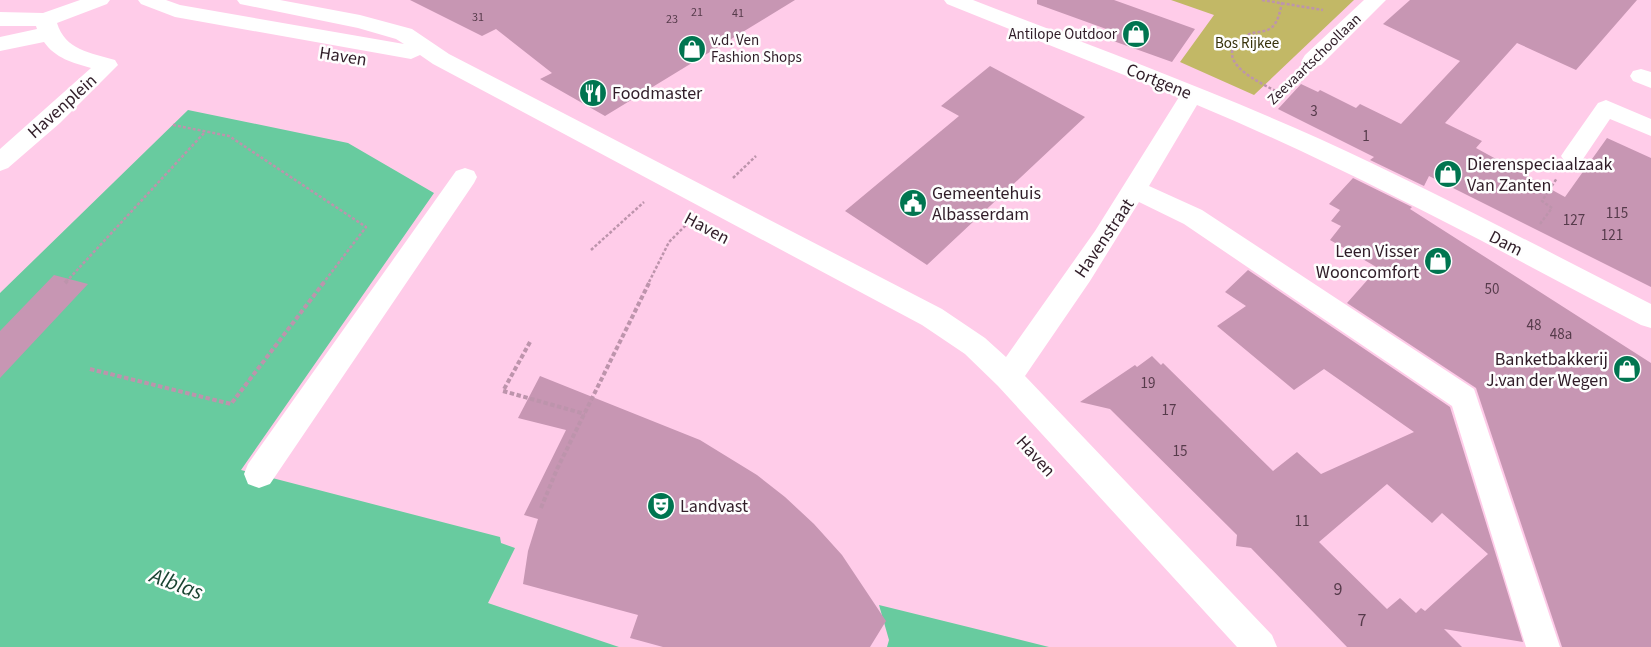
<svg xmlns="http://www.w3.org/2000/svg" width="1651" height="647" font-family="'Source Sans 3',sans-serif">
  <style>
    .green { fill: #c2b866 }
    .water { fill: #68cb9f }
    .building { fill: #c796b3; fill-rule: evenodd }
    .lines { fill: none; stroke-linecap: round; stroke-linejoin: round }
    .path-far1 { stroke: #bd94ac; stroke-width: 2.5; stroke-dasharray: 3 2; stroke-linecap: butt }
    .path { stroke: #bd94ac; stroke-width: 4; stroke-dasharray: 4.5 2.5; stroke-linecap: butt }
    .minor { fill: #fff; fill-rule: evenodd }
    .labels { text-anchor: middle; stroke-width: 5; stroke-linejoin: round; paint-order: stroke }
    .far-number-label { font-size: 12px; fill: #563b4b }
    .far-poi-label { font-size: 15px; fill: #301d28; stroke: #fefefe; text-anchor: end }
    .far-park-label { font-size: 15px; fill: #363109; stroke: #fefefe }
    .far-street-label { font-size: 15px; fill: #301d28; stroke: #fefefe }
    .number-label { font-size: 15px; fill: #563b4b }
    .street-label { font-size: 18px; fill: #301d28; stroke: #fefefe }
    .poi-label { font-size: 18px; fill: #301d28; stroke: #fefefe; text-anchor: start }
    .near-number-label { font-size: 18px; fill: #563b4b }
    .near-water-label { font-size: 22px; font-style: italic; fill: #1a4432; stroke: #fefefe }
  </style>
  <rect width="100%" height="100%" fill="#ffcce9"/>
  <path class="green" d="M 1171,0 L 1354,0 L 1254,95 L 1180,62 L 1214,15 Z"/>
  <path class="water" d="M 188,110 L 348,143 L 434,193 L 241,470 L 500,537 L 501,543 L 515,548 L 488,603 L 619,647 L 0,647 L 0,293 Z
    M 879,605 L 1049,647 L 887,647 L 889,640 Z"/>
  <path class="building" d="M 410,0 L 795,0 L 605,116 L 540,79 L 552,73 L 496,29 L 482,36 Z
    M 1037,0 L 1114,0 L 1195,29 L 1172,62 L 1105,38 L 1109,30 L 1037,4 Z
    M 1410,0 L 1637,0 L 1576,70 L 1517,43 L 1445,123 L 1482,141 L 1476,148 L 1565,197 L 1607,138 L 1651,158 L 1651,287 L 1429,176 L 1424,186 L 1370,160 L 1374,157 L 1278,109 L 1301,84 L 1318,92 L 1320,90 L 1356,108 L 1360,104 L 1401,124 L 1460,61 L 1383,24 Z
    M 990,66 L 1085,117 L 927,265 L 845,211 L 959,116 L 941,106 Z
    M 1353,178 L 1412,207 L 1410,209 L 1651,363 L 1651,647 L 1562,647 L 1476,388 L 1347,303 L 1378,268 L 1330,240 L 1341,226 L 1331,221 L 1340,210 L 1329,204 Z
    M 1248,270 L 1450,407 L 1523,642 L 1444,629 L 1462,647 L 1347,647 L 1251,548 L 1236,546 L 1237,535 L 1110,409 L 1080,402 L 1135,365 L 1137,367 L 1152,356 L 1161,365 L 1163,363 L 1273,471 L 1297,452 L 1321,474 L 1414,432 L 1324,369 L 1294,390 L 1217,326 L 1246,306 L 1225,292 ZM 1387,484 L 1432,523 L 1442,513 L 1488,554 L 1425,611 L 1421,608 L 1416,613 L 1400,598 L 1387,609 L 1319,542 Z
    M 54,275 L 88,284 L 0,378 L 0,331 Z
    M 540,376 L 700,440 L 757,475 L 785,497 L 814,524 L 842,555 L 886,621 L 870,647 L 663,647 L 630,638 L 638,615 L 523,584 L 528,551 L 538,519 L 524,515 L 566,430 L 518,418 Z"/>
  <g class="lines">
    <path class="path-far1" d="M 1262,0 L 1323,10
      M 1280,93 C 1260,83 1205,58 1248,35 C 1255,31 1264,33 1271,28 C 1279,22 1280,9 1283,0
      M 1275,98 L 1294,79
      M 173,125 L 229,136 L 366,227 L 324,282
      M 733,178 L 756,156
      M 1540,224 L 1552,208 L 1542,201 L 1557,178
      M 591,250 L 644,202
      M 66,282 L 205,132
      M 649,282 L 669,242 L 688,223"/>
    <path class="path" d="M 65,283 L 67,281
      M 530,342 L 503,391 L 585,414
      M 90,369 L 231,404 L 325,281
      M 541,508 L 557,469 L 650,281"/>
    <path class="minor" d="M 80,0 L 110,0 L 107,4 L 57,23 C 65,50 91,53 115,60 L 118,65 L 60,123 L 8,168 L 0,171 L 0,149 L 91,68 C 73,63 55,58 44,42 L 0,51 L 0,37 L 37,29 L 36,26 L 0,26 L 0,12 L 43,13 Z
      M 138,0 L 166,0 L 180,5 L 404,44 L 396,39 L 358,28 L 240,4 L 237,0 L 280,0 L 360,15 L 412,29 L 449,54 L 942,309 L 985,338 L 1006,357 L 1095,231 L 1179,97 L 947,4 L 944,0 L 973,0 C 1089,45 1206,88 1320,139 C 1432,190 1541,248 1651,304 L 1651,328 L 1641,325 C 1495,248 1350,169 1197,105 L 1149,186 L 1202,210 L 1474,389 L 1560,647 L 1526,647 L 1452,406 L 1184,224 L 1139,202 L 1090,281 L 1025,376 L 1272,635 L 1277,647 L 1237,647 L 998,386 L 965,354 L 922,325 L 433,64 L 420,55 L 411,59 L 175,17 L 141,4 Z
      M 1364,0 L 1386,0 L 1321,65 L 1313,67 L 1305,65 L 1302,60 L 1305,55 Z
      M 1641,69 L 1651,72 L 1651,88 L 1633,81 L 1630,76 L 1633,71 Z
      M 1606,100 L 1651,119 L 1651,136 L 1610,119 L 1581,162 L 1573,164 L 1565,162 L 1561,156 L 1565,150 L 1598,103 Z
      M 465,168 L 474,171 L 477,177 L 474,183 L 270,484 L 259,488 L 248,484 L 244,474 L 248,464 L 456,171 Z"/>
  </g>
  <defs>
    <g id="shop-disc" transform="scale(1.4375)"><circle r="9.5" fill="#007550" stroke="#fefefe"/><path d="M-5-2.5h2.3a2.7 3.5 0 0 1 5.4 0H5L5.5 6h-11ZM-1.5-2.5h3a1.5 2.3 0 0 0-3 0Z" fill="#fff"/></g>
    <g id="restaurant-disc" transform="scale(1.4375)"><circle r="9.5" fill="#007550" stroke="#fefefe"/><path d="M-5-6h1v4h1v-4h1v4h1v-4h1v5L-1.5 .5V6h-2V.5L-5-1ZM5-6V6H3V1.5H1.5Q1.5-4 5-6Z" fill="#fff"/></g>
    <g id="civic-disc" transform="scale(1.4375)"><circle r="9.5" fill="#007550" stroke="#fefefe"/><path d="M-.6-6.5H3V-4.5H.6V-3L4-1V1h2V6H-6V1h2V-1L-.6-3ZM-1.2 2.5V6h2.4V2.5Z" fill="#fff"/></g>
    <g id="theatre-disc" transform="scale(1.4375)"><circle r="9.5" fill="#007550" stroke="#fefefe"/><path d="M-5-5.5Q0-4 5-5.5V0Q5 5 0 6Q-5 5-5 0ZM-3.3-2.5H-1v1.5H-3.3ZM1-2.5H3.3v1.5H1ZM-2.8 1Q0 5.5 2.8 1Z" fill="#fff"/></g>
  </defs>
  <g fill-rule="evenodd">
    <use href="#shop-disc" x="1136" y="34"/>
    <use href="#shop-disc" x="692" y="49"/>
    <use href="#restaurant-disc" x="593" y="93"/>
    <use href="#shop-disc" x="1448" y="174"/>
    <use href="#civic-disc" x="913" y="203"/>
    <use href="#shop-disc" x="1438" y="261"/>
    <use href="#shop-disc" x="1627" y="369"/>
    <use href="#theatre-disc" x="661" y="506"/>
  </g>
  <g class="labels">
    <g class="far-number-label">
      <text x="697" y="16">21</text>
      <text x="738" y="17">41</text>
      <text x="478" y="21">31</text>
      <text x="672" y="23">23</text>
    </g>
    <g class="far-poi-label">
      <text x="1117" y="39">Antilope Outdoor</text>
      <text x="711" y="45" text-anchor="start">v.d. Ven<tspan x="711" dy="17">Fashion Shops</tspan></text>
    </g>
    <g class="far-park-label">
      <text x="1247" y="48">Bos Rijkee</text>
    </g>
    <g class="far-street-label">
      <text transform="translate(1314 59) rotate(-44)" y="5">Zeevaartschoollaan</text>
    </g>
    <g class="number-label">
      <text x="1314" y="116">3</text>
      <text x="1366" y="141">1</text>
      <text x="1617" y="218">115</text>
      <text x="1574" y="225">127</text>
      <text x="1612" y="240">121</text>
      <text x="1492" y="294">50</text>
      <text x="1534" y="330">48</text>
      <text x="1561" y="339">48a</text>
      <text x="1148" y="388">19</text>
      <text x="1169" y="415">17</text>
      <text x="1180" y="456">15</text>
      <text x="1302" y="526">11</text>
    </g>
    <g class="street-label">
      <text transform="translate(343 56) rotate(9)" y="6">Haven</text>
      <text transform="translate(1159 81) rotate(22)" y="6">Cortgene</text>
      <text transform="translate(62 106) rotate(-42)" y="6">Havenplein</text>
      <text transform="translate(707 228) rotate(28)" y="6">Haven</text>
      <text transform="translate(1104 238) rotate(-56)" y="6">Havenstraat</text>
      <text transform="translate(1506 243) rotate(27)" y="6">Dam</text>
      <text transform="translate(1036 456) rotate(48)" y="6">Haven</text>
    </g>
    <g class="poi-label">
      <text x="612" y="99">Foodmaster</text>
      <text x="1467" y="170">Dierenspeciaalzaak<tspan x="1467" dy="21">Van Zanten</tspan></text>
      <text x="932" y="199">Gemeentehuis<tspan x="932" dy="21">Albasserdam</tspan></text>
      <text x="1419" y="257" text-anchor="end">Leen Visser<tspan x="1419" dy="21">Wooncomfort</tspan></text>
      <text x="1608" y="365" text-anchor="end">Banketbakkerij<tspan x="1608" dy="21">J.van der Wegen</tspan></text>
      <text x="680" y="512">Landvast</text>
    </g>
    <g class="near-number-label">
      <text x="1338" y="595">9</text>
      <text x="1362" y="626">7</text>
    </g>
    <g class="near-water-label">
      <text transform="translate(177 583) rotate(20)" y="8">Alblas</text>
    </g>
  </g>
</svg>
